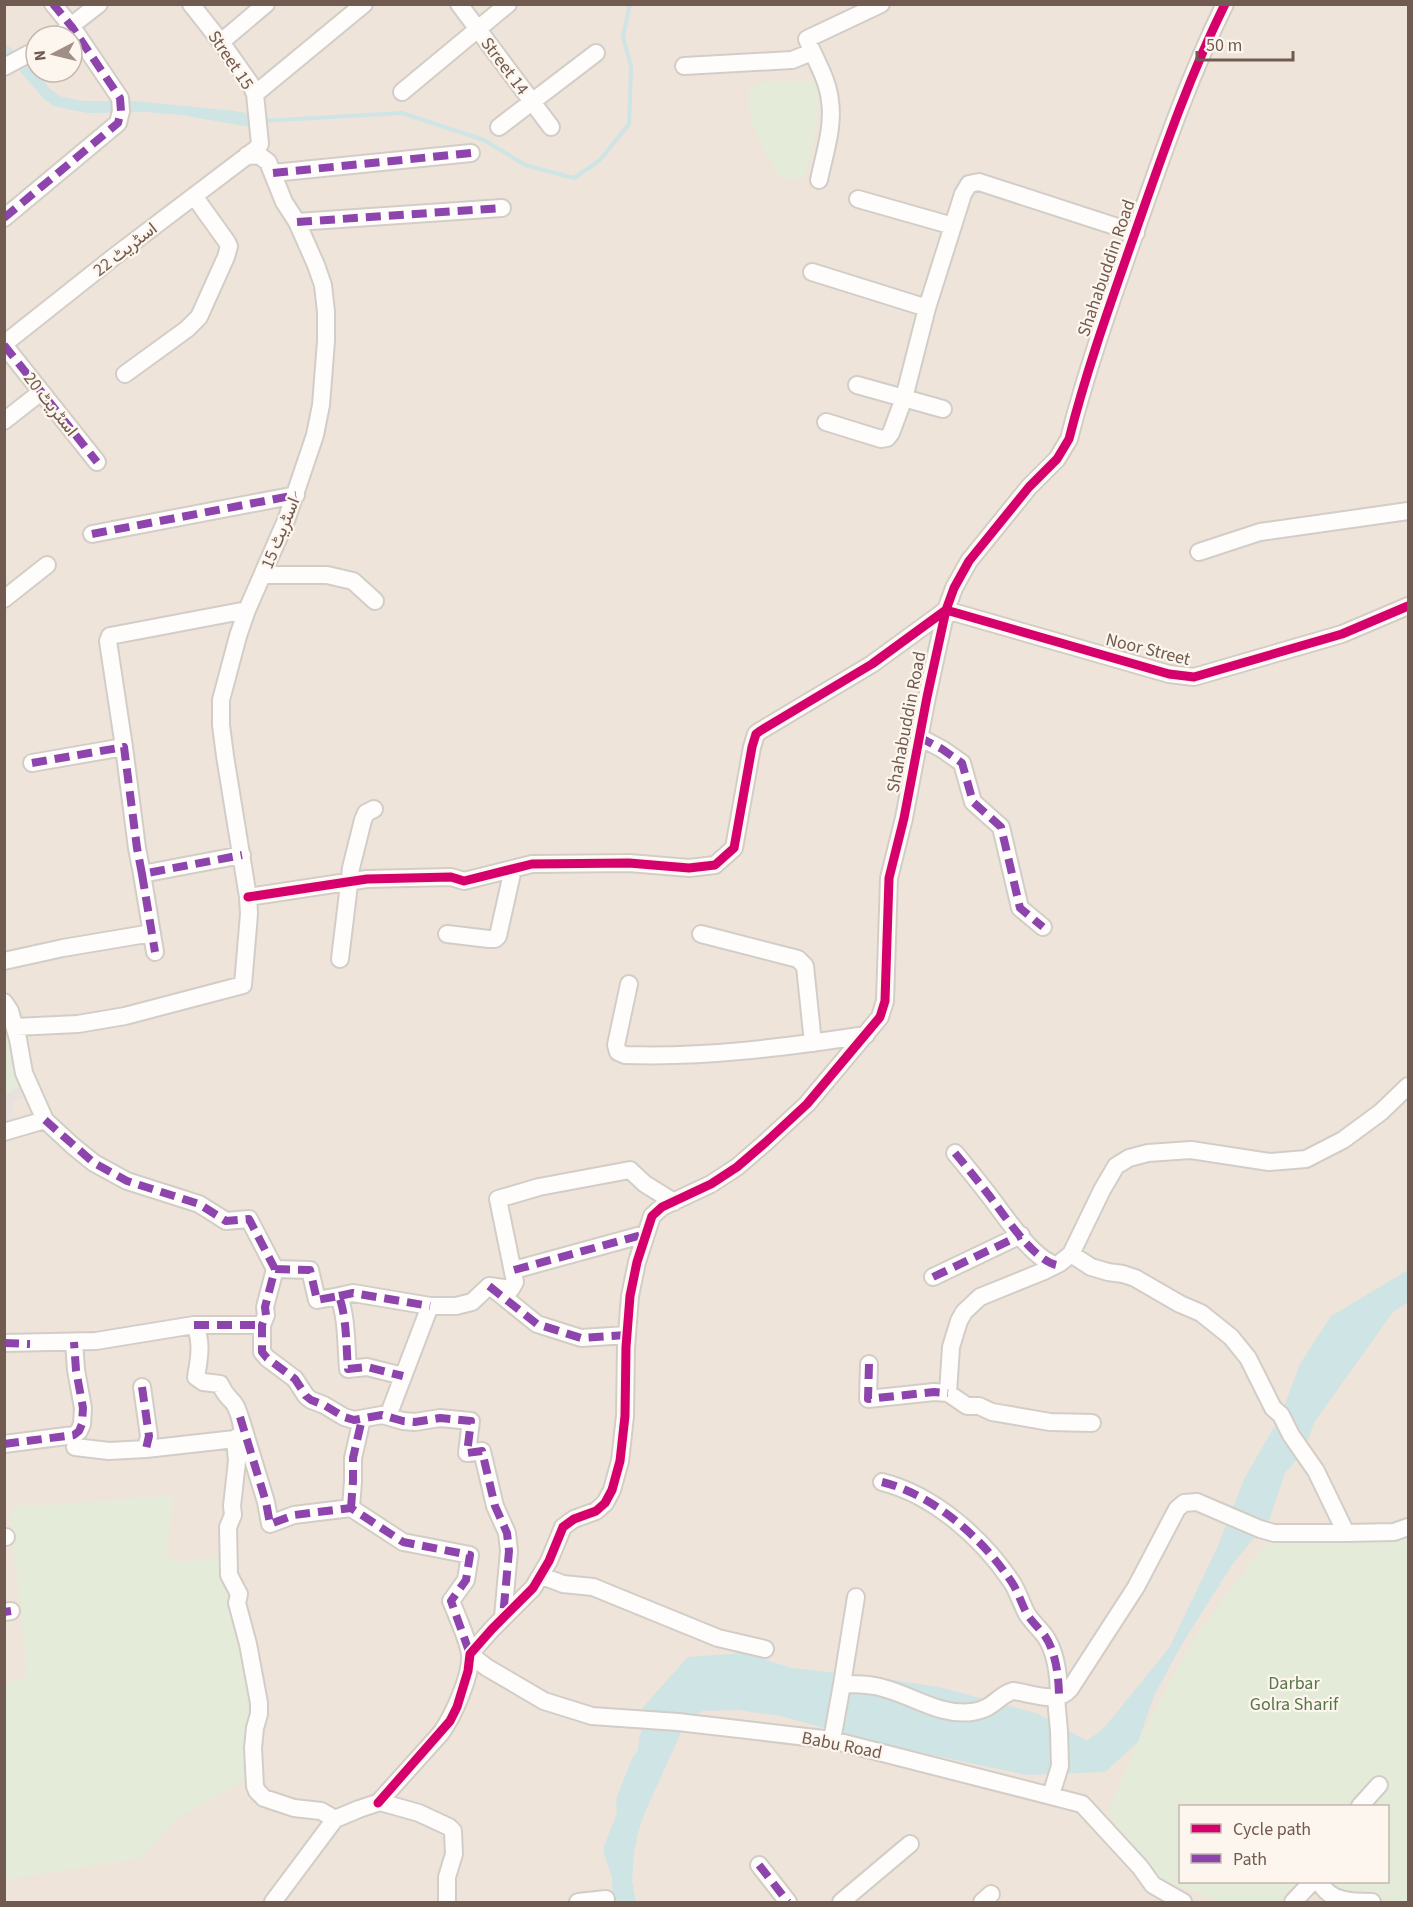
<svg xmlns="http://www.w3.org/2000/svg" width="1413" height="1907" font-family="'Source Sans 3',Vazirmatn,sans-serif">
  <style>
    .residential { fill: #eee4da; fill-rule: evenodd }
    .industrial { fill: #e8e1dd }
    .green { fill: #e4ebd8; fill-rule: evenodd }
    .water { fill: #cfe4e4 }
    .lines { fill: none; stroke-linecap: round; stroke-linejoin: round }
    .stream { stroke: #cfe4e4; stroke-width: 4 }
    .minor-casing { stroke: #d3cdc7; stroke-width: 20 }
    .minor { stroke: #fefdfc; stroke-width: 16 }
    .quiet { stroke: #8e44ad; stroke-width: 8; stroke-dasharray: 15 8; stroke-linecap: butt }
    .cycleway-casing { stroke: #fdf6ee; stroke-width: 13 }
    .cycleway { stroke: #d6006c; stroke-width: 9 }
    .labels { text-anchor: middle; stroke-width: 4.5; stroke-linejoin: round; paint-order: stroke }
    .street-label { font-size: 18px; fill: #715a4f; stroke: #fdf6ee }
    .park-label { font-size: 18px; fill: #577648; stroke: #fdf6ee }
  </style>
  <rect width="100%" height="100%" fill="#f6f1ec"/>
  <path class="residential" d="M 5,5 L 1408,5 L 1408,1902 L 5,1902 ZM 36,36 L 72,36 L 72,72 L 36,72 ZM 1180,1806 L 1388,1806 L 1388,1882 L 1180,1882 Z"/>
  <path class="industrial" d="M 20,1086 L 26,1097 L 13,1102 L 15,1118 L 5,1123 L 5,1095 Z"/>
  <path class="green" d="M 812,81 C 814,85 817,89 818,93 C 820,106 811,172 801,178 C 797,181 788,182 784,178 C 771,170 755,132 751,118 C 748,109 748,100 749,90 L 763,82 Z
    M 4,1022 L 16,1043 L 22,1081 L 20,1086 L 5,1095 Z
    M 174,1495 L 166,1557 L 182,1562 L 223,1557 L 248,1680 L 247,1748 L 250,1777 L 176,1819 L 142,1858 L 5,1880 L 5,1683 L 23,1680 L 27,1674 L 11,1522 L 12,1508 L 21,1505 L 48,1505 Z
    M 1408,1537 L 1408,1901 L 1404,1902 L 1326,1894 L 1293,1886 L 1278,1902 L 1215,1902 L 1212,1899 L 1159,1879 L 1107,1812 L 1138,1742 L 1191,1642 L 1253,1560 L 1272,1539 L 1394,1543 ZM 1180,1806 L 1388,1806 L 1388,1882 L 1180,1882 Z"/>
  <path class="water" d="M 4,43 L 29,63 L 51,90 L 62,97 L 83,101 L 135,101 L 234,111 L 246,113 L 250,127 L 181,115 L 146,112 L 88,113 L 67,109 L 54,106 L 44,99 L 11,61 L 5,56 Z
    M 1408,1270 L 1408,1303 L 1393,1312 L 1315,1421 L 1303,1452 L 1285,1473 L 1270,1518 L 1232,1565 L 1182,1644 L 1154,1696 L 1138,1742 L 1105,1772 L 1026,1775 L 886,1745 L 781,1716 L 737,1710 L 702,1711 L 683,1728 L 645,1812 L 638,1833 L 634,1853 L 632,1880 L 636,1902 L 613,1902 L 612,1878 L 604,1853 L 604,1846 L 617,1813 L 616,1800 L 619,1792 L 632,1758 L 638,1750 L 639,1738 L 643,1727 L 643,1707 L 688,1657 L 744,1653 L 792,1668 L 873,1677 L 939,1687 L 1039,1714 L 1087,1741 L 1104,1728 L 1169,1648 L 1218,1546 L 1244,1479 L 1281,1415 L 1300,1364 L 1331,1316 Z"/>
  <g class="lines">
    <path class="stream" d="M 262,121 L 402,113 L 484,140 L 525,165 L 574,178 L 600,160 L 629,124 L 631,67 L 623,37 L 630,4"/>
    <g class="minor-casing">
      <path id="minor" d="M 459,4 L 551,127
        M 58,36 L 99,4
        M 221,42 L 266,4
        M 684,66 L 792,60 L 812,52
        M 4,67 L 36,50
        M 402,92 L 508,4
        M 255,94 L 364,4
        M 499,127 L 596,53
        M 273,173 L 471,153
        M 819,180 C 824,155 834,127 830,101 C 828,79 815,60 807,39 L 881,4
        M 858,199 L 953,226
        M 4,218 L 118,123 L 121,111 L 120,98 L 72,27 L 53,4
        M 297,222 L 502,208
        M 812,272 L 927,308
        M 4,344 L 115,256 L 256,149 L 260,144 L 255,94 L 250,83 L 221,42 L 191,4
        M 4,345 L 97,462
        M 125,374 L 187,329 L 199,317 L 226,257 L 229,246 L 227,242 L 194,196
        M 857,385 L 943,409
        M 4,421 L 41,392
        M 826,422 L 881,439 L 887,438 L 891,433 L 904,398 L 927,308 L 963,194 L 969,184 L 979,182 L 1136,233
        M 92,534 L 296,495
        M 1199,552 L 1260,532 L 1408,511
        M 263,575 L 327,575 L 353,581 L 375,601
        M 4,599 L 47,565
        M 919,737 L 942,749 L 962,763 L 973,802 L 1001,827 L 1020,908 L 1043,927
        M 124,747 L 108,641 L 110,636 L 247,610
        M 32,763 L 124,747 L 137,848 L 142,874 L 242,855
        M 142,874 L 155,952
        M 248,897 L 367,879 L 451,877 L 464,881 L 532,864 L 629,863 L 689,868 L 715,865 L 734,848 L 752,747 L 756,734 L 760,731 L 872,664 L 946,610 L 1169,674 L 1194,677 L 1342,634 L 1408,606
        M 447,934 L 489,939 L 495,939 L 498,936 L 513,869
        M 701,934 L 798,959 L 805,966 L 813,1043
        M 340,959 L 351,868 L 363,820 L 366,813 L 374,809
        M 4,961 L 63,948 L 152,933
        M 629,984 L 616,1045 L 618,1052 L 625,1055 C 705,1058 786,1047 866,1035
        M 4,1002 L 10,1011 L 18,1039 L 24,1073 L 45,1120 L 73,1146 L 94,1163 L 127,1181 L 199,1204 L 226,1221 L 249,1219 L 275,1269 L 265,1307 L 266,1315 L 262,1325 L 262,1352 L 267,1358 L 295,1379 L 306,1396 L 311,1400 L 324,1405 L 344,1417 L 354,1420 L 382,1415 L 403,1421 L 415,1422 L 440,1418 L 471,1421 L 467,1453 L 482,1451 L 495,1506 L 507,1533 L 509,1551 L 503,1617
        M 15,1027 L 78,1024 L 125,1016 L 243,985 L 249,914 L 248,897 L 225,756 L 221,725 L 221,700 L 238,636 L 247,610 L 287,518 L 315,435 L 321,405 L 326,341 L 326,312 L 323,285 L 316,265 L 297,222 L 284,202 L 268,162 L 260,156 L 247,155
        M 4,1132 L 45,1120
        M 955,1153 C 966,1166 977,1180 988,1194 C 1003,1213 1032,1259 1056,1265
        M 1071,1254 L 1091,1267 L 1108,1272 L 1123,1274 L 1135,1278 L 1180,1304 L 1201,1313 L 1231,1337 L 1248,1358 L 1273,1408 L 1281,1415 L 1291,1435 L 1316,1471 L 1346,1533 L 1394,1532 L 1408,1527
        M 275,1269 L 310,1270 L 317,1300 L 339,1296 C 347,1319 346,1345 348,1369 L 367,1367 L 403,1376
        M 514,1270 L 645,1234
        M 933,1277 L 1021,1235
        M 489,1286 L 511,1289 L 515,1282 L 498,1199 L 539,1187 L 630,1170 L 645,1184 L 674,1202
        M 490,1286 L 537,1324 L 581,1338 L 627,1335
        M 339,1296 L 353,1293 L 430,1306 L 456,1306 L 472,1302 L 489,1286
        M 194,1325 C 203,1340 199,1360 196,1377 L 203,1382 L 220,1384 C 223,1391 226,1395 231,1400 C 239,1407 241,1422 243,1432 L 235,1439 L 237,1461 L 232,1506 L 233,1515 L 228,1527 L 229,1575 L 239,1594 L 237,1603 L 248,1644 L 259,1703 L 259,1714 L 255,1728 L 253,1748 L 255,1786 L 257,1791 L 264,1798 L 294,1808 L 321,1811 L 335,1819
        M 4,1343 L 96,1341 L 194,1325 L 262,1325
        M 869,1364 L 868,1399 L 934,1392 L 948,1393
        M 142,1387 L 149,1436 L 146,1449
        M 388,1416 L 430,1306
        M 240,1417 L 266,1502 L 270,1524 L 294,1515 L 351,1508 L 403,1542 L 470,1555 L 466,1580 L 451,1601 C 456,1613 469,1643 470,1654 C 472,1675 453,1716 441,1733 L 378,1803
        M 1092,1423 L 1050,1422 L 992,1412 L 979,1406 L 967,1406 L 948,1393 L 951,1347 L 959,1321 L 964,1312 L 980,1297 L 1044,1271 L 1060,1263 L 1071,1254 L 1102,1190 L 1116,1166 L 1129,1158 L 1148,1153 L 1191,1150 L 1269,1162 L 1306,1159 L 1343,1140 L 1381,1112 L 1408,1086
        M 4,1444 L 74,1435 L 79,1431 L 82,1424 L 83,1408 L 76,1370 L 74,1342
        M 75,1447 L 109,1451 L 146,1449 L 235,1439
        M 882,1482 C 934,1495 982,1538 1011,1581 C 1018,1591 1021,1603 1027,1614 C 1032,1622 1039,1628 1045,1636 C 1056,1652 1059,1678 1059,1698
        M 351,1508 L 353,1481 L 353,1458 L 362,1419
        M 4,1537 L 6,1537
        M 542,1576 L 563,1584 L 593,1587 L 718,1638 L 765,1649
        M 4,1612 L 11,1611
        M 470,1654 L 492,1629 L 533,1588 L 549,1561 L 563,1527 L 574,1519 L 596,1511 L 605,1503 L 612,1490 L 620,1461 L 625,1416 L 626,1347 L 630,1296 L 637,1262 L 652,1216 L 662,1207 L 711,1184 L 737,1167 L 766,1142 L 807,1104 L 880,1017 L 885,1001 L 889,878 L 904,818 L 927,697 L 946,610 L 954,588 L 969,561 L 1029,487 L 1057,459 L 1069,439 C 1087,368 1112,299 1136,230 C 1163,153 1189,77 1225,4
        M 470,1654 L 486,1667 L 544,1701 L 592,1716 L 678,1722 L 832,1740 L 1082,1804 L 1140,1867 L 1153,1885 L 1183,1902
        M 842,1684 L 856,1597
        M 832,1740 L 842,1684 C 856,1684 870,1684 883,1688 C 914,1696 939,1716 972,1712 C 994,1709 998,1695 1013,1691 C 1031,1693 1057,1705 1070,1689 L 1136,1587 L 1177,1509 L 1184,1503 L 1197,1502 L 1260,1529 L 1274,1533 L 1346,1533
        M 1051,1795 L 1060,1766 L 1059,1731 L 1056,1698
        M 1360,1806 L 1379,1785
        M 759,1865 L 788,1902
        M 1320,1882 C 1329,1902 1353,1902 1372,1902
        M 273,1902 L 335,1819 L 359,1809 L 380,1802 L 419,1813 L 449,1827 L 453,1831 L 454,1854 L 447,1877 L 447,1902
        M 578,1902 L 606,1899
        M 841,1902 L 910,1844
        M 982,1902 L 991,1894
        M 1293,1902 L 1312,1882"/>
    </g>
    <use href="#minor" class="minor"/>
    <path class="quiet" d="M 273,173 L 471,153
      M 4,218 L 118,123 L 121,111 L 120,98 L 72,27 L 53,4
      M 297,222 L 502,208
      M 4,345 L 97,462
      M 92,534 L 296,495
      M 919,737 L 942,749 L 962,763 L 973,802 L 1001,827 L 1020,908 L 1043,927
      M 32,763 L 124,747 L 137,848 L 142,874 L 242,855
      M 142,874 L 155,952
      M 45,1120 L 94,1163 L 127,1181 L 199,1204 L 226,1221 L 249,1219 L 275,1269 L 265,1307 L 266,1315 L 262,1325 L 262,1352 L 267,1358 L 295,1379 L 306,1396 L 311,1400 L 324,1405 L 344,1417 L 354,1420 L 382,1415 L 403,1421 L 415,1422 L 440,1418 L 471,1421 L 467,1453 L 482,1451 L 495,1506 L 507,1533 L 509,1551 L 503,1617
      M 955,1153 C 966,1166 977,1180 988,1194 C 1003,1213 1032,1259 1056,1265
      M 275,1269 L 310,1270 L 317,1300 L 339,1296 C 347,1319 346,1345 348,1369 L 367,1367 L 403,1376
      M 514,1270 L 645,1234
      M 933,1277 L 1021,1235
      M 489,1286 L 537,1324 L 581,1338 L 627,1335
      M 339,1296 L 353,1293 L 430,1306
      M 194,1325 L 262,1325
      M 4,1343 L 30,1344
      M 869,1364 L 868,1399 L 934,1392 L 948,1393
      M 142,1387 L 149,1436 L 146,1449
      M 240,1417 L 266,1502 L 270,1524 L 294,1515 L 351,1508 L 403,1542 L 470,1555 L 466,1580 L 451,1601 L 470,1654
      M 4,1444 L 74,1435 L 79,1431 L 82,1424 L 83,1408 L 76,1370 L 74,1342
      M 882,1482 C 934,1495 982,1538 1011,1581 C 1018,1591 1021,1603 1027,1614 C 1032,1622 1039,1628 1045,1636 C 1056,1652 1059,1678 1059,1698
      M 351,1508 L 353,1481 L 353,1458 L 362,1419
      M 4,1537 L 6,1537
      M 4,1612 L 11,1611
      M 759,1865 L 788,1902"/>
    <g class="cycleway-casing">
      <path id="cycleway" d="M 248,897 L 367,879 L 451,877 L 464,881 L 532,864 L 629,863 L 689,868 L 715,865 L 734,848 L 752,747 L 756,734 L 760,731 L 872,664 L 946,610 L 1169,674 L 1194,677 L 1342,634 L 1408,606
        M 378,1803 L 450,1721 L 457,1707 L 468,1671 L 470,1654 L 492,1629 L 533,1588 L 549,1561 L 563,1527 L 574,1519 L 596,1511 L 605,1503 L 612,1490 L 620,1461 L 625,1416 L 626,1347 L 630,1296 L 637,1262 L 652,1216 L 662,1207 L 711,1184 L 737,1167 L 766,1142 L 807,1104 L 880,1017 L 885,1001 L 889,878 L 904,818 L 927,697 L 946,610 L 954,588 L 969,561 L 1029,487 L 1057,459 L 1069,439 C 1087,368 1112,299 1136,230 C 1163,153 1189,77 1225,4"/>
    </g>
    <use href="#cycleway" class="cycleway"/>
  </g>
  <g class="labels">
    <g class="street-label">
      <text transform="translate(231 60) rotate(56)" y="6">Street 15</text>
      <text transform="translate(505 66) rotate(53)" y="6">Street 14</text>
      <text transform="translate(125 249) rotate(-38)" y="6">اسٹریٹ 22</text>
      <text transform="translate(1106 268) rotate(-71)" y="6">Shahabuddin Road</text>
      <text transform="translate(51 404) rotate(52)" y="6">اسٹریٹ 20</text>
      <text transform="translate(280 533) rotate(-68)" y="6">اسٹریٹ 15</text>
      <text transform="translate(1148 649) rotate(14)" y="6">Noor Street</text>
      <text transform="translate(906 722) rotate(-79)" y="6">Shahabuddin Road</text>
      <text transform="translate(842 1745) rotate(11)" y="6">Babu Road</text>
    </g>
    <g class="park-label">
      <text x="1294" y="1689">Darbar<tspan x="1294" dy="21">Golra Sharif</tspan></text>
    </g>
  </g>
  <rect width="1413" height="1907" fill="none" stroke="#715a4f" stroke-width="12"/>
  <rect x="1179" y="1805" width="210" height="78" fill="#fdf6ee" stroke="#c5b8ae" stroke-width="1.5"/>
  <rect x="1191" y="1824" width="30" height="9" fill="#d6006c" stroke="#c5b8ae" stroke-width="1.5"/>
  <text x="1233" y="1835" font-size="18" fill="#715a4f">Cycle path</text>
  <rect x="1191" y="1854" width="30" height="9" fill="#8e44ad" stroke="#c5b8ae" stroke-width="1.5"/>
  <text x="1233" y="1865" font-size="18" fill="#715a4f">Path</text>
  <g transform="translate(54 54) rotate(263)"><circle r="28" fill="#fdf6ee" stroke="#c5b8ae" stroke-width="1.5"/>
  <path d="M0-4.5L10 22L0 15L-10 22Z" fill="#a08f86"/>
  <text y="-9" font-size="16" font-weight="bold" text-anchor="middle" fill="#715a4f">N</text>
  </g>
  <path d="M1197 51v9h96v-9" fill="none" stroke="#715a4f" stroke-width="3"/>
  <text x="1206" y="51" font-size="18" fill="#715a4f" stroke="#fdf6ee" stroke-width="4.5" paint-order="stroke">50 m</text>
</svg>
